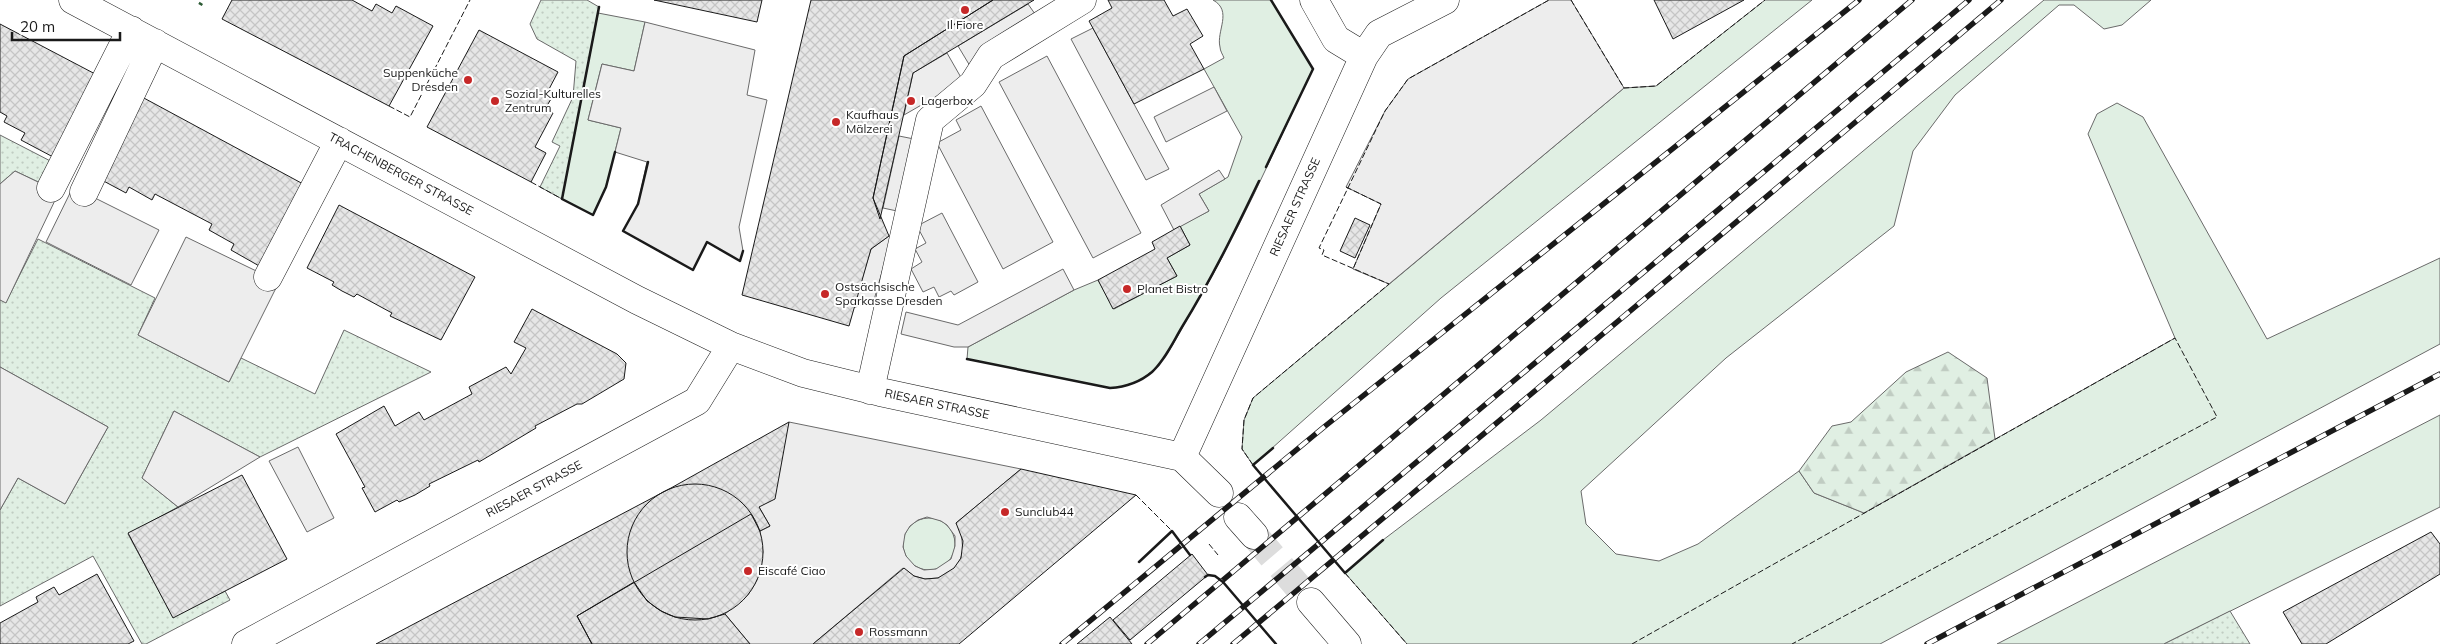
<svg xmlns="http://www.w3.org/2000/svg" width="2440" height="644" font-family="Mulish,sans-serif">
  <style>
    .green { fill: #e0efe3; stroke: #6a6a6a }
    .forest { fill: url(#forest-firs); stroke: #6a6a6a }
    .garden { fill: url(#garden-dots); stroke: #6a6a6a }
    .parking { fill: #ededed; stroke: #6a6a6a; fill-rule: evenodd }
    .building { fill: url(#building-cross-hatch); stroke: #1a1a1a }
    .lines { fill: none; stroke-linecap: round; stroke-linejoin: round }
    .minor-tunnel { stroke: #ddd; stroke-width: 28; stroke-dasharray: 28 14; stroke-linecap: butt }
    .minor-casing { stroke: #1a1a1a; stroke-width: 29 }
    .minor { stroke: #fff; stroke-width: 28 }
    .rail-casing { stroke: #1a1a1a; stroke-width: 5.5 }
    .rail { stroke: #fff; stroke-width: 4; stroke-dasharray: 11; stroke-linecap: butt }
    .hedge { stroke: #2b5a34; stroke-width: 4; stroke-dasharray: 2.5 4; stroke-linecap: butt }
    .fence { stroke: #1a1a1a; stroke-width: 1; stroke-dasharray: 6 2.5; stroke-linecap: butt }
    .wall { stroke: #1a1a1a; stroke-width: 2.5 }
    .poi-dot { fill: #c62828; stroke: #fff; stroke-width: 2 }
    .labels { text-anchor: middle; stroke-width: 4; stroke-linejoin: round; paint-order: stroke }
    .poi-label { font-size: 12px; fill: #1a1a1a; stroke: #fff; text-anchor: start }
    .street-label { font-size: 12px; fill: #1a1a1a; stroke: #fff }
  </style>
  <defs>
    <pattern id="forest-firs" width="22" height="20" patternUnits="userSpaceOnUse" patternTransform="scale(1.25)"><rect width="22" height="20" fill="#e0efe3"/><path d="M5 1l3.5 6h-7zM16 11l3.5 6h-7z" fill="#c0ccc2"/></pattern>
    <pattern id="garden-dots" width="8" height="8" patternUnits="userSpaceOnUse" patternTransform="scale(1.25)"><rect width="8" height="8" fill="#e0efe3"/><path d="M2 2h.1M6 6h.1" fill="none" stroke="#c0ccc2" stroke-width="1.8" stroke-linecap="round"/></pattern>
    <pattern id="building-cross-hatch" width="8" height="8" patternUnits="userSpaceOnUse" patternTransform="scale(1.25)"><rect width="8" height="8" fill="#e6e6e6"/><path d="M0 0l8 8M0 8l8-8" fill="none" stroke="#c5c5c5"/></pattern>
  </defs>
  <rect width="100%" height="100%" fill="#fff"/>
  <path class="green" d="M 1213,0 L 1271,0 L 1313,69 C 1273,152 1237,237 1189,316 C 1178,334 1168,358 1151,372 C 1139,383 1126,387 1110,388 L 967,359 L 968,347 L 1074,290 L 1098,280 L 1114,309 L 1177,276 L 1167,258 L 1190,245 L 1180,226 L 1209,211 L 1199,194 L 1228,177 L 1242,137 L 1204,69 L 1224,58 C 1223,55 1220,51 1220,47 C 1216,31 1233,11 1213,0 Z
    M 1765,0 L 1812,0 L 1441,298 L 1253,465 L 1242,449 L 1244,420 L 1253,398 L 1624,88 L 1656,86 Z
    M 2044,0 L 2151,0 L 2122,25 L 2104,29 L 2074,5 L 2059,5 L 1955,95 L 1913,151 L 1894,226 L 1726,358 L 1581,491 L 1586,524 L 1616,554 L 1659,561 L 1698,544 L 1799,471 L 1814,493 L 1864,513 L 2175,338 L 2088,134 L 2097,114 L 2117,103 L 2143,117 L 2267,339 L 2440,258 L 2440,344 L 1880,644 L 1407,644 L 1345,573 L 1383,540 L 1541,420 Z
    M 598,13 L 645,22 L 634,71 L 602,64 L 588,120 L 621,128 L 606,187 L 593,215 L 562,199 Z
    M 2440,415 L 2440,507 L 2164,644 L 1997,644 Z
    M903 544a26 26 0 1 1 52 0a26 26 0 1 1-52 0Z"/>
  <path class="forest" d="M 1948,352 L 1987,378 L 1995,439 L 1864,513 L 1814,493 L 1799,471 L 1832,426 L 1851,422 L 1906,372 Z"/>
  <path class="garden" d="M 541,0 L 587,0 L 599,7 L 562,199 L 540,187 L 560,146 L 552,142 L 573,97 L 576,61 L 537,39 L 530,24 Z
    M 0,135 L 62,167 L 51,188 L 15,171 L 0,184 Z
    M 38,239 L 155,298 L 138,335 L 229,382 L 241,358 L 315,394 L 344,330 L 431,372 L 260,457 L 174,411 L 142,478 L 178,507 L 128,534 L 173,617 L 225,591 L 230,600 L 146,644 L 142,644 L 93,556 L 0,606 L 0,510 L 18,478 L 65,504 L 108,427 L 0,367 L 0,300 L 6,302 Z
    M 2230,611 L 2250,644 L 2164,644 Z"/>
  <path class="parking" d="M 1549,0 L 1571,0 L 1624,88 L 1389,284 L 1353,269 L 1381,204 L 1346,187 L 1385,111 L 1408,79 Z
    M 1028,4 L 1040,21 L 970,66 L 958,46 Z
    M 645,22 L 755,50 L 747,95 L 767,100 L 739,227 L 743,251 L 740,261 L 707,242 L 693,270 L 623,231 L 638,204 L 647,162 L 615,152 L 621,128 L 588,120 L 602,64 L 634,71 Z
    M 1093,28 L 1169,169 L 1146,180 L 1071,39 Z
    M 947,53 L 963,81 L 904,115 L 913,73 Z
    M 1047,56 L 1141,233 L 1093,258 L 999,82 Z
    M 1214,87 L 1227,111 L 1166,142 L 1154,117 Z
    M 981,106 L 1053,242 L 1003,269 L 937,143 L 961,130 L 956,120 Z
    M 899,136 L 914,139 L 897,211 L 883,208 Z
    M 1219,170 L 1225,179 L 1199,194 L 1209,211 L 1174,230 L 1161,205 Z
    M 15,171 L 59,192 L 6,303 L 0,300 L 0,184 Z
    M 73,187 L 159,230 L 131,285 L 46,242 Z
    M 942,213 L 978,282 L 954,295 L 951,291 L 939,297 L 934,287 L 923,292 L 911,269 L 922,262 L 915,249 L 926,243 L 917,226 Z
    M 889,236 L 892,237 L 874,300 L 853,308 L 871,249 Z
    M 186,237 L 279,282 L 229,382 L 138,335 Z
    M 1063,269 L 1074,290 L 968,347 L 954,347 L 901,334 L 906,312 L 958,325 Z
    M 0,367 L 108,427 L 65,504 L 18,478 L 0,510 Z
    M 174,411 L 260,457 L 178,507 L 142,478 Z
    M 789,422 L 1021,469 L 956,523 L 961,531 L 963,551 L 959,563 L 949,573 L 938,578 L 925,579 L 914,576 L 903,568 L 813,644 L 750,644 L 725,614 L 748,595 L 757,580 L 763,552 L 760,531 L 770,526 L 759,507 ZM 927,517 L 941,521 L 947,525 L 955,536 L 955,546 L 951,559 L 936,569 L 924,570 L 915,566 L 906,556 L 903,547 L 905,534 L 910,526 L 918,520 Z
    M 298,447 L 334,518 L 307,532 L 269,461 Z"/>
  <path class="building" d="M 232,0 L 352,0 L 372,11 L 376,4 L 392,13 L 396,6 L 433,26 L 389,106 L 222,19 Z
    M 654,0 L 762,0 L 757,22 Z
    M 811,0 L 993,0 L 904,56 L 873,198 L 889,236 L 871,249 L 849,326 L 742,295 Z
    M 993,0 L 1034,0 L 913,73 L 880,219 L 873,198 L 904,56 Z
    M 1108,0 L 1164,0 L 1173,16 L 1187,9 L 1203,36 L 1190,44 L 1204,69 L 1134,104 L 1089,21 L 1112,8 Z
    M 1654,0 L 1744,0 L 1673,39 Z
    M 0,24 L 99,76 L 55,158 L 21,140 L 25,133 L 4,122 L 7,116 L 0,112 Z
    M 479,30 L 558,72 L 548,91 L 554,94 L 545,109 L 553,113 L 535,147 L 546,153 L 531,182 L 427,127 Z
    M 142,97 L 305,185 L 261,267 L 231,250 L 234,244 L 209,230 L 212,224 L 155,194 L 152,200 L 129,187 L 126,193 L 98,178 Z
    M 339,205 L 475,277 L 441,340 L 390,316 L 392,313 L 357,294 L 354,297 L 342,291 L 332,285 L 334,282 L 307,268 Z
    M 1355,218 L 1370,225 L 1355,258 L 1340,251 Z
    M 1180,226 L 1190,245 L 1167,258 L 1177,276 L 1113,309 L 1098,280 L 1155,249 L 1152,242 Z
    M 532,309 L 617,354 L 626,363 L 624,379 L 582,404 L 577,404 L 535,426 L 536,428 L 479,462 L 478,460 L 429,484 L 430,486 L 415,495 L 399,502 L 397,500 L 375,512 L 362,488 L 365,487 L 336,434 L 384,406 L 395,426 L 419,412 L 424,420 L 472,394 L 469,387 L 506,367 L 511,374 L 526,348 L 514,342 Z
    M 789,422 L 775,499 L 759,507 L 770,526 L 760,531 L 751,514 L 577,616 L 592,644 L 376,644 L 671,488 Z
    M 1021,469 L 1136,495 L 959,644 L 813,644 L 904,568 L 914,576 L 925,579 L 938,578 L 954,568 L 961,558 L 963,541 L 956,523 Z
    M 242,475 L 287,559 L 173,618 L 128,533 Z
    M627 552a68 68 0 1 1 136 0a68 68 0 1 1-136 0Z
    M 2431,532 L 2440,544 L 2440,574 L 2326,644 L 2302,644 L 2283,612 Z
    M 1192,554 L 1208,575 L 1130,640 L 1113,620 Z
    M 97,574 L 134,641 L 128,644 L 0,644 L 0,623 L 38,602 L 36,597 L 54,587 L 59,595 Z
    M 634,582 L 647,601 L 661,611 L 675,617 L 708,619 L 725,614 L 750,644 L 592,644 L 577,616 Z
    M 1110,617 L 1132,644 L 1077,644 Z"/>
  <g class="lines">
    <path class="minor-tunnel" d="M 1254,535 L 1311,602"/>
    <g class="minor-casing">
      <path id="minor" d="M 73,0 L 637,300 L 731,346 L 803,373 L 880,392 L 1182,457
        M 1314,0 L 1336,39 L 1364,56
        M 51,188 L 131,30
        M 84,192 L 155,43
        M 268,277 L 339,141
        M 870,390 L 930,120 L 973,84 L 991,56 L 1082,0
        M 1182,457 L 1364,56 L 1379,34 L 1445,0
        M 1182,457 L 1219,493
        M 1238,517 L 1254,535
        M 1311,602 L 1347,644
        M 246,644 L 697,401 L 731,346"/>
    </g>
    <use href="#minor" class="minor"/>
    <g class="rail-casing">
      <path id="rail" d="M 1062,644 L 1324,427 L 1859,0
        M 1147,644 L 1912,0
        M 1199,644 L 1969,0
        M 1233,644 L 2001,0
        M 1927,644 L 2440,374"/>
    </g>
    <use href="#rail" class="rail"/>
    <path class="hedge" d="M 200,5 L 203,0"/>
    <path class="fence" d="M 1571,0 L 1624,88 L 1656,86 L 1765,0
      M 389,106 L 410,117 L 470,0
      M 531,182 L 562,199
      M 1346,187 L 1381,204 L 1353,269
      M 1253,465 L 1242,449 L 1244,420 L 1253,398 L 1389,284 L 1322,255 L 1324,250 L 1319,248 L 1385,111 L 1408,79 L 1549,0
      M 1136,495 L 1172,531
      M 1209,544 L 1218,555
      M 1345,573 L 1407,644
      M 1632,644 L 2175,338 L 2217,417 L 1792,644"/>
    <path class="wall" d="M 599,7 L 562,199 L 593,215 L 606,187 L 615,152
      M 648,162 L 638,204 L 623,231 L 693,270 L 707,242 L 740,261 L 743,251
      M 1266,167 L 1313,69 L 1271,0
      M 967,359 L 1110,388 C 1126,387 1139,383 1152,372 C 1165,360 1173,342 1182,327 C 1211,280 1235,231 1259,181
      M 1273,448 L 1253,465 L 1345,573 L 1383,540
      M 1139,562 L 1172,531 L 1190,555
      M 1205,577 L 1208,575 L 1215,576 L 1223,582 L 1276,644"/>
  </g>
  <g class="poi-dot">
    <circle cx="965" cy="10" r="5"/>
    <circle cx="468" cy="80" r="5"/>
    <circle cx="495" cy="101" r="5"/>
    <circle cx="911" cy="101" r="5"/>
    <circle cx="836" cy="122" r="5"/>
    <circle cx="1127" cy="289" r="5"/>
    <circle cx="825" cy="294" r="5"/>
    <circle cx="1005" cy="512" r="5"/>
    <circle cx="748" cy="571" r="5"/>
    <circle cx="859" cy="632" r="5"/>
  </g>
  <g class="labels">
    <g class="poi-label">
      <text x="965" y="29" text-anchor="middle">Il Fiore</text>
      <text x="458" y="77" text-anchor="end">Suppenküche<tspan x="458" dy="14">Dresden</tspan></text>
      <text x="505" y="98">Sozial-Kulturelles<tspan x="505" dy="14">Zentrum</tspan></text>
      <text x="921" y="105">Lagerbox</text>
      <text x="846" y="119">Kaufhaus<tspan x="846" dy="14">Mälzerei</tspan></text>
      <text x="835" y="291">Ostsächsische<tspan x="835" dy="14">Sparkasse Dresden</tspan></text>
      <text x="1137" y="293">Planet Bistro</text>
      <text x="1015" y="516">Sunclub44</text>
      <text x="758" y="575">Eiscafé Ciao</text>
      <text x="869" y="636">Rossmann</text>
    </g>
    <g class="street-label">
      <text transform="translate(401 174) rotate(28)" y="4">TRACHENBERGER STRASSE</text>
      <text transform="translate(1295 207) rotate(-66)" y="4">RIESAER STRASSE</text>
      <text transform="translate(937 404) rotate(12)" y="4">RIESAER STRASSE</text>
      <text transform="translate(534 489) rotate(-28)" y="4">RIESAER STRASSE</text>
    </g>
  </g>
  <path d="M12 32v8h108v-8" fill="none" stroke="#1a1a1a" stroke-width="2.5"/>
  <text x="20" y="32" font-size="15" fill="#1a1a1a" stroke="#ffffff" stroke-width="4" paint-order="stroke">20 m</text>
</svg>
